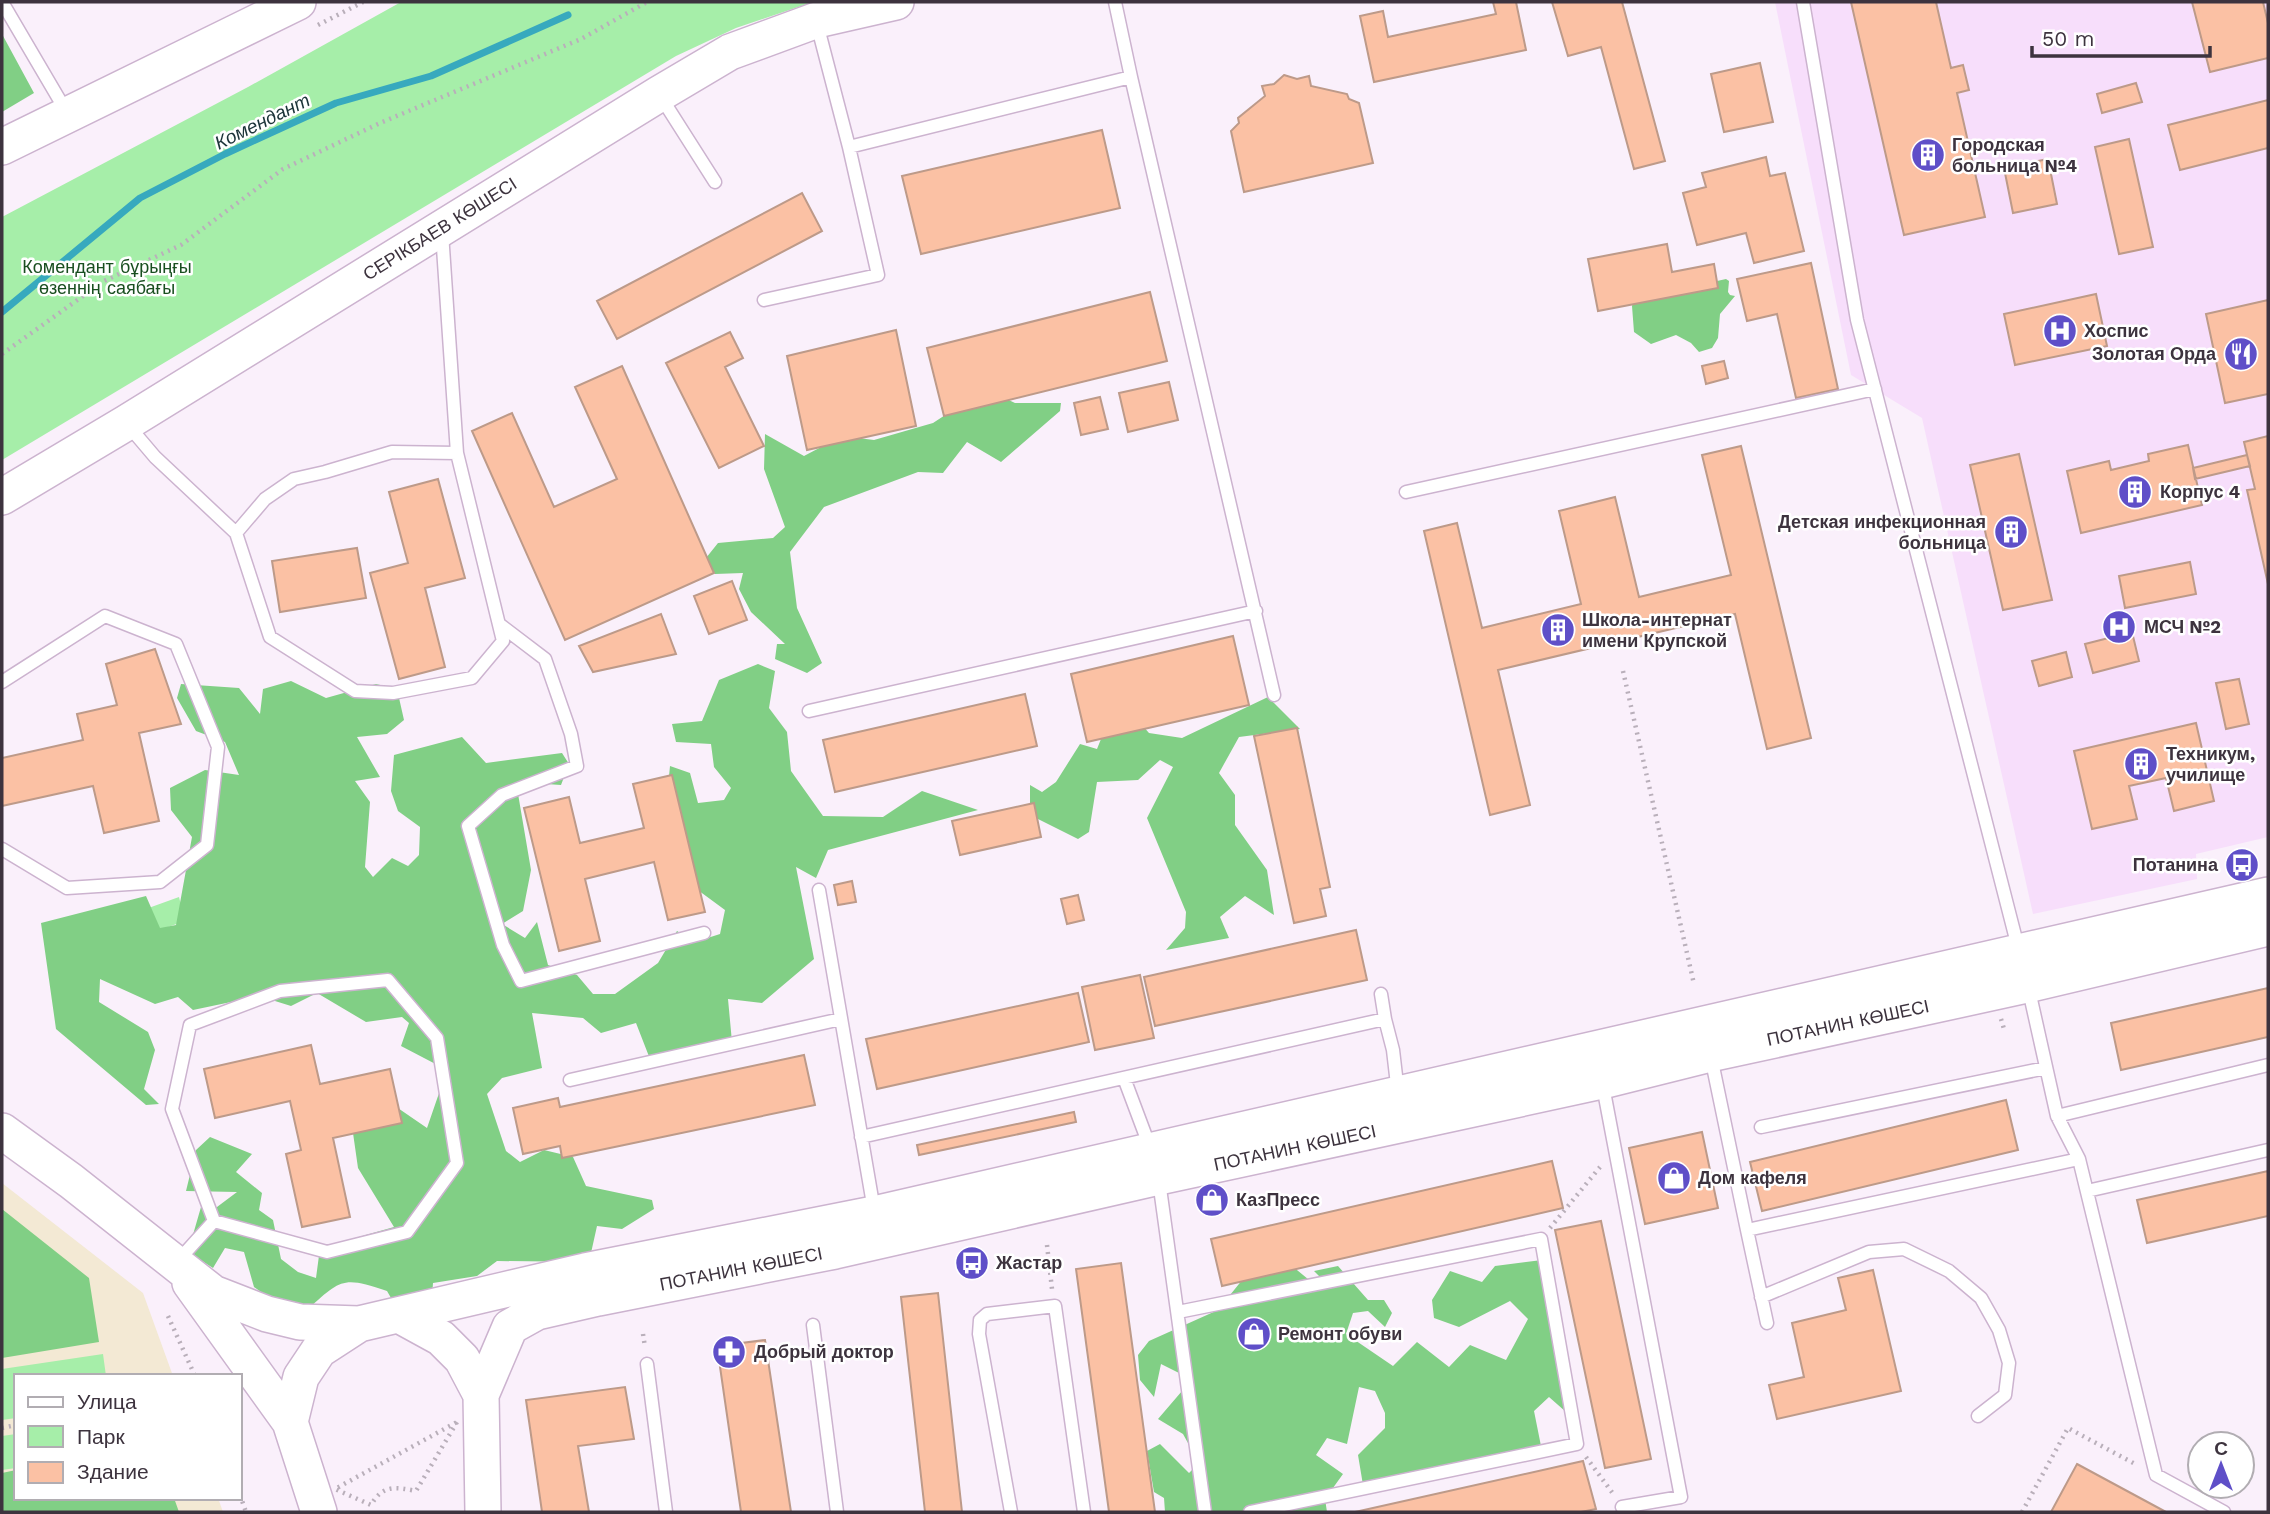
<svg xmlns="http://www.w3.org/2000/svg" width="2270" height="1514" font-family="'Work Sans',sans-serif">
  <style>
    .built { fill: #f7defb }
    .education { fill: #f3e9d4 }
    .green { fill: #a6eea9 }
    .forest { fill: #81cf85 }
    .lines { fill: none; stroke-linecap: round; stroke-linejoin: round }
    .stream { stroke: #37a9be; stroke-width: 7 }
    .building { fill: #fbc1a4; stroke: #bd9a89; stroke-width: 2 }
    .lane-casing { stroke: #ccb3cf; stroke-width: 15 }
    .secondary-casing { stroke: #ccb3cf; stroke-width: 38 }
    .path { stroke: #b9afba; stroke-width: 4.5; stroke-dasharray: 2 5; stroke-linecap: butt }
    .lane { stroke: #fff; stroke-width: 12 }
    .secondary { stroke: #fff; stroke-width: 35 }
    .labels { text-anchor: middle; stroke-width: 5; stroke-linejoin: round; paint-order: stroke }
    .poi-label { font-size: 18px; font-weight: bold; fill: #3d333e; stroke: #fff; text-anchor: start }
    .street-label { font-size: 18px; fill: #3d333e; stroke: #fff }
    .park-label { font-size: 18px; fill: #194f20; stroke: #fff }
    .water-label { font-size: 19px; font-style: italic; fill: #1b3338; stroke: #fff }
  </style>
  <rect width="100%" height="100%" fill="#faf0fb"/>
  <path class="built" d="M 1775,2 L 2268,2 L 2268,837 L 2196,854 L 2197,879 L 2033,914 L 1922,418 L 1851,375 Z"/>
  <path class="education" d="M 2,1183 L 143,1293 L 173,1376 L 16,1376 L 16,1498 L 218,1498 L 223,1512 L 2,1512 Z"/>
  <path class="green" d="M 401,2 L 813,2 L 736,28 L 676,56 L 2,460 L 2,217 L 248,87 Z
    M 179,897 L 185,921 L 154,932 L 143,910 Z
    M 103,1354 L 106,1376 L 16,1376 L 16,1418 L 2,1420 L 2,1369 Z
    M 16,1434 L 16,1468 L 2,1470 L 2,1436 Z"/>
  <path class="forest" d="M 2,34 L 34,93 L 2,112 Z
    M 1726,279 L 1729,281 L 1728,292 L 1730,295 L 1735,296 L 1720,314 L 1718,338 L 1712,348 L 1699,352 L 1691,343 L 1676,335 L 1651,344 L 1634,332 L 1632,306 L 1637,290 L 1708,283 Z
    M 985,389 L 1015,403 L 1061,403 L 1060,411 L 1001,462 L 967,442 L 943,473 L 918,472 L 824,507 L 790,552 L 797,608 L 822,663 L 807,673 L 775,659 L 777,644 L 785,644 L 751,612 L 739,589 L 743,573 L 715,574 L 706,558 L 718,543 L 773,538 L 785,527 L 764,469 L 765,434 L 804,456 L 842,436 L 874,440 L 933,423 Z
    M 758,664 L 775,671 L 769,708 L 787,732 L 791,771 L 823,816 L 883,817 L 922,791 L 978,810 L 828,850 L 816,878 L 796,867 L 814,959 L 762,1003 L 728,999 L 732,1042 L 650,1059 L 636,1023 L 601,1033 L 583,1018 L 532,1013 L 542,1068 L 502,1078 L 487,1094 L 506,1151 L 520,1162 L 544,1150 L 573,1157 L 586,1186 L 652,1200 L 654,1209 L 622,1229 L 597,1226 L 589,1262 L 497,1261 L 477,1276 L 433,1283 L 432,1297 L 398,1310 L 387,1291 C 343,1276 341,1279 308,1309 L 281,1306 L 254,1287 L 244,1252 L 225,1248 L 213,1268 L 188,1252 L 201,1207 L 217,1207 L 237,1192 L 186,1191 L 196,1150 L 210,1137 L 252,1154 L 236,1172 L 262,1193 L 259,1210 L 273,1220 L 281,1259 L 298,1272 L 316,1278 L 320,1248 L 394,1227 L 358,1168 L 352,1126 L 392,1104 L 427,1128 L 447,1070 L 401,1046 L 409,1023 L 402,1017 L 366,1022 L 317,993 L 291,1006 L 259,996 L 193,1010 L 178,997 L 155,1004 L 100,979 L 99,1002 L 148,1032 L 155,1050 L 144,1089 L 159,1104 L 146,1105 L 56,1029 L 41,923 L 146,896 L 160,928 L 176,925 L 192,837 L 171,810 L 170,788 L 205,770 L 239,775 L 225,742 L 196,731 L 177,698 L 181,684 L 239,688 L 260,714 L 263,689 L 291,681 L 326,698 L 376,684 L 397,689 L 404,720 L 387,734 L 357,737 L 380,777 L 355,781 L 370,802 L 365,867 L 373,877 L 392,858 L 408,866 L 419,855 L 420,827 L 398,811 L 391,791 L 394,755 L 462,737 L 486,763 L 562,753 L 569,764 L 561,785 L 516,782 L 531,870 L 523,911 L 502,924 L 525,938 L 537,922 L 548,965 L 577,975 L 593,994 L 615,994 L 658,963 L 677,931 L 695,942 L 720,934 L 725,910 L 691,885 L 666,807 L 670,766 L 690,773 L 698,803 L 724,800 L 731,788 L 714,767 L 711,744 L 676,742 L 672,724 L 702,721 L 719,680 Z
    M 1268,697 L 1300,729 L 1239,737 L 1219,773 L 1235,795 L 1235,825 L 1267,870 L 1274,915 L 1245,896 L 1220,917 L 1229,938 L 1166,950 L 1185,928 L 1186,912 L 1147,818 L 1173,767 L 1160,760 L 1138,780 L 1097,782 L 1089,832 L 1078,839 L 1030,815 L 1030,785 L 1042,792 L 1056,782 L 1080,744 L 1097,749 L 1109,719 L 1134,716 L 1149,733 L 1182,738 Z
    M 2,1209 L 89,1278 L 99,1342 L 2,1358 Z
    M 1542,1260 L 1574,1419 L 1549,1397 L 1534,1411 L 1541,1446 L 1363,1485 L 1358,1455 L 1385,1428 L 1385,1413 L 1375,1391 L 1359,1387 L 1347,1444 L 1327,1438 L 1316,1455 L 1343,1474 L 1325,1499 L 1327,1512 L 1165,1512 L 1164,1498 L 1154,1492 L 1147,1451 L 1160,1444 L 1189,1473 L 1199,1463 L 1183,1434 L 1158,1419 L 1182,1391 L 1181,1374 L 1161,1364 L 1154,1397 L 1140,1380 L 1138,1355 L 1149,1341 L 1218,1310 L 1251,1269 L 1286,1261 L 1314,1284 L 1322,1279 L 1314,1271 L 1338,1266 L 1368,1300 L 1384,1300 L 1392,1313 L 1385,1327 L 1368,1311 L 1353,1313 L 1346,1334 L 1393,1366 L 1417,1342 L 1449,1367 L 1470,1345 L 1506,1360 L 1528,1319 L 1510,1301 L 1459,1327 L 1434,1318 L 1432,1300 L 1450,1271 L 1482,1282 L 1495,1266 Z
    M 16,1470 L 16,1498 L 174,1498 L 179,1512 L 2,1512 L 2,1473 Z"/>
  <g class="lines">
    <path class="stream" d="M 2,312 L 140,198 L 225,154 L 336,103 L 431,76 L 568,15"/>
  </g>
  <path class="building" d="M 1493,2 L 1516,2 L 1526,50 L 1374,82 L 1360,16 L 1383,11 L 1388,37 L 1496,14 Z
    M 1552,2 L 1622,2 L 1665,161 L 1634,169 L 1601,47 L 1568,56 Z
    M 1851,2 L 1936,2 L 1951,68 L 1963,65 L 1969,90 L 1957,93 L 1985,217 L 1904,235 Z
    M 2192,2 L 2263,2 L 2268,23 L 2268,58 L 2210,72 Z
    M 1760,63 L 1773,122 L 1724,132 L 1711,74 Z
    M 1284,75 L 1297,79 L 1309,76 L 1311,86 L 1347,94 L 1349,99 L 1359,103 L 1373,163 L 1244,192 L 1231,131 L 1239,123 L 1238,118 L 1265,96 L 1262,86 L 1274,84 Z
    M 2136,83 L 2142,102 L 2102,113 L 2097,94 Z
    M 2268,100 L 2268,148 L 2180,170 L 2168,125 Z
    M 1102,130 L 1120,208 L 921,254 L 902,176 Z
    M 2129,139 L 2153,247 L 2119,254 L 2095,147 Z
    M 1766,157 L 1770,176 L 1785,173 L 1804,251 L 1754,263 L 1746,233 L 1697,245 L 1683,193 L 1706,187 L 1702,173 Z
    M 2048,159 L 2057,204 L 2013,213 L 2004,168 Z
    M 802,193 L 822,231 L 617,339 L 597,301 Z
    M 1667,244 L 1672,272 L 1714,264 L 1718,288 L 1598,311 L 1588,259 Z
    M 1811,263 L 1838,389 L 1796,398 L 1777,314 L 1747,321 L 1737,279 Z
    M 1150,292 L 1167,361 L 944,416 L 927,348 Z
    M 2096,294 L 2107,346 L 2015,365 L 2004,314 Z
    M 2268,300 L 2268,394 L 2225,403 L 2206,314 Z
    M 896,330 L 916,426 L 807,450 L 787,356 Z
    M 730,332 L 743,358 L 725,367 L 764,446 L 719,468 L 666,363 Z
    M 1724,361 L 1728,378 L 1706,384 L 1702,366 Z
    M 622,366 L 714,573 L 565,640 L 472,431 L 512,413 L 554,507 L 617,479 L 575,387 Z
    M 1169,382 L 1178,420 L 1128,432 L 1119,393 Z
    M 1100,397 L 1108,429 L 1081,435 L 1074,403 Z
    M 2268,436 L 2268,584 L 2247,490 L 2255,489 L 2244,442 Z
    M 2268,436 L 2268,584 L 2247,490 L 2255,489 L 2244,442 Z
    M 2188,445 L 2202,505 L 2081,533 L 2067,471 L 2109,461 L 2111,470 L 2149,461 L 2148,454 Z
    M 2188,445 L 2202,505 L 2081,533 L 2067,471 L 2109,461 L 2111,470 L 2149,461 L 2148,454 Z
    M 1741,446 L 1811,738 L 1767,749 L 1735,614 L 1498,670 L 1530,805 L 1490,815 L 1424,531 L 1457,523 L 1482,628 L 1581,604 L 1559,511 L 1615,497 L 1639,597 L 1731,575 L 1702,455 Z
    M 2019,454 L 2052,600 L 2003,610 L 1970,465 Z
    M 2247,455 L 2250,466 L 2195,479 L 2193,468 Z
    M 438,479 L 465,578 L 425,588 L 445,667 L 399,679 L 370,573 L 408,563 L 389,492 Z
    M 357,548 L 366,598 L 280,612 L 272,561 Z
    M 2190,562 L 2196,594 L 2125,608 L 2119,576 Z
    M 732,581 L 747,620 L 709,634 L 694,596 Z
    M 661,614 L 676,654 L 593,672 L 579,646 Z
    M 2132,632 L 2139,661 L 2093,673 L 2085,644 Z
    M 1233,636 L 1249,705 L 1087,742 L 1071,674 Z
    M 155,649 L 181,724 L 139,733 L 159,821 L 104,833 L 93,786 L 2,806 L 2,758 L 83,740 L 77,714 L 117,705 L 106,664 Z
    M 2066,652 L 2072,677 L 2039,686 L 2032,661 Z
    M 2239,679 L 2249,724 L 2226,729 L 2216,683 Z
    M 1025,694 L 1037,746 L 835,792 L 823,740 Z
    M 2196,723 L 2214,801 L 2174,811 L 2166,778 L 2129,786 L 2137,819 L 2092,829 L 2074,751 Z
    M 1297,728 L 1330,887 L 1320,889 L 1326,916 L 1294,923 L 1254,736 Z
    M 672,775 L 705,912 L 668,920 L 654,862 L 585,879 L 600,941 L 559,951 L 524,808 L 569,797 L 580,843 L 644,828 L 633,784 Z
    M 1034,803 L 1041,837 L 960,855 L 952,821 Z
    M 852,881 L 856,902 L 838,905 L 834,885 Z
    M 1078,895 L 1084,920 L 1067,924 L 1061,899 Z
    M 1356,930 L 1367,980 L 1155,1026 L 1144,977 Z
    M 1140,975 L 1154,1038 L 1095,1050 L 1082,987 Z
    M 2268,988 L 2268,1037 L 2121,1070 L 2111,1023 Z
    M 1078,993 L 1089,1042 L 877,1089 L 866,1039 Z
    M 311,1045 L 320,1084 L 390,1069 L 402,1123 L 333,1138 L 350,1217 L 302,1227 L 286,1154 L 301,1150 L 290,1101 L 215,1118 L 204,1069 Z
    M 804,1055 L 815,1105 L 562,1158 L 560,1146 L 523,1154 L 513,1108 L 558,1098 L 560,1107 Z
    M 2006,1100 L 2018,1150 L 1762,1211 L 1750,1162 Z
    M 1074,1112 L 1076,1122 L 919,1155 L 917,1145 Z
    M 1702,1132 L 1718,1208 L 1645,1224 L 1629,1148 Z
    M 1552,1161 L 1563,1208 L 1222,1286 L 1211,1239 Z
    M 2268,1171 L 2268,1216 L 2147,1243 L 2137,1200 Z
    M 1601,1221 L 1651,1459 L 1605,1468 L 1555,1230 Z
    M 1121,1263 L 1155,1512 L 1109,1512 L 1076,1269 Z
    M 1873,1270 L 1901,1391 L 1777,1419 L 1769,1385 L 1804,1377 L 1792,1323 L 1846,1310 L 1838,1278 Z
    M 938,1293 L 962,1512 L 925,1512 L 901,1297 Z
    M 765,1340 L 791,1512 L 741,1512 L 717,1346 Z
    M 625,1387 L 634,1439 L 578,1446 L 589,1512 L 542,1512 L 526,1400 Z
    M 1583,1461 L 1596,1509 L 1581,1512 L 1355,1512 Z
    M 2077,1464 L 2166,1512 L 2051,1512 Z"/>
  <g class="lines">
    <g class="lane-casing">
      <path id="lane" d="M 2,2 L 66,111
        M 1115,2 L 1131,77
        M 1803,2 L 1857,320 L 2019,951
        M 659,94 L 715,182
        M 849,147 L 1131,77 L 1274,695
        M 764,300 L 878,275 L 849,147 L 817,24
        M 127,424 L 155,457 L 236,533 L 270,637 L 355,691 L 393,693 L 472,678 L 503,641 L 457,453
        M 1406,492 L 1875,389
        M 236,533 L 265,499 L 294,479 L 325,472 L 392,452 L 457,453 L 442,233
        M 499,624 L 545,659 L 571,734 L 577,766 L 502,795 L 468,826 L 503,945 L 521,981 L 704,933
        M 2,682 L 105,616 L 176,644 L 218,747 L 207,845 L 160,882 L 67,888 L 2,849
        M 809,711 L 1256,611
        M 819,890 L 874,1210
        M 2028,986 L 2057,1116 L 2079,1159 L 2156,1475 L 2224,1512
        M 1381,994 L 1385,1019
        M 1711,1057 L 1747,1230 L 2079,1159
        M 1124,1078 L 1151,1150
        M 570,1080 L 841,1019
        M 1602,1081 L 1681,1497 L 1622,1507
        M 2057,1116 L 2268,1065
        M 1761,1127 L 2046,1068
        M 861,1137 L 1385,1019 L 1393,1050 L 1398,1093
        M 1159,1181 L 1205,1512
        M 2087,1191 L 2268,1150
        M 1747,1230 L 1767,1323
        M 176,1263 L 214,1221 L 327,1252 L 407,1232 L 457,1163 L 437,1038 L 388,980 L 280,991 L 190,1025 L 172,1109 L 214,1221
        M 1761,1297 L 1869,1252 L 1904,1249 L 1949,1271 L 1981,1298 L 1999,1330 L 2009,1363 L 2005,1395 L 1978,1416
        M 1178,1312 L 1541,1239 L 1577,1444 L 1250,1512
        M 813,1325 L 837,1512
        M 647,1364 L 666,1512
        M 1011,1512 L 979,1334 L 980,1320 L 987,1314 L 1055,1306 L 1084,1512"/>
    </g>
    <g class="secondary-casing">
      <path id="secondary" d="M 2,147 L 298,2
        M 2,497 L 126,423 L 659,94 L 730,52 L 817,20 L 896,2
        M 2,1131 L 71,1181 L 213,1293 L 267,1314 L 300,1322 L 359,1324 L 585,1271 L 874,1214 L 2268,895
        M 190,1283 L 290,1422 L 319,1512
        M 399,1315 L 441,1338 L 462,1359 L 481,1395
        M 290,1422 L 301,1377 L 319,1350 L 359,1324
        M 483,1512 L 481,1395 L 510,1327 L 537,1312 L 598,1298 L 835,1251 L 1159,1177 L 1602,1081 L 1710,1054 L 2027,985 L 2268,928"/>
    </g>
    <path class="path" d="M 318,25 L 363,2
      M 2,354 L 104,281 L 181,245 L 283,169 L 380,123 L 581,39 L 647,2
      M 1623,671 L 1694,984
      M 2001,1019 L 2004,1029
      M 1550,1228 L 1600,1167
      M 1047,1245 L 1052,1289
      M 168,1316 L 195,1376
      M 643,1334 L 645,1347
      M 457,1422 L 416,1491 C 396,1487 383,1484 371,1505 L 335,1489 Z
      M 2,1428 L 16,1425
      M 1586,1457 L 1614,1495
      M 240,1495 L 246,1512
      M 2022,1512 L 2068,1428 L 2137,1465"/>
    <use href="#lane" class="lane"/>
    <use href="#secondary" class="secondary"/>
  </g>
  <defs>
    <g id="building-disc" transform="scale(1.75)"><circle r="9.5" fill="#5f4fc8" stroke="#fff"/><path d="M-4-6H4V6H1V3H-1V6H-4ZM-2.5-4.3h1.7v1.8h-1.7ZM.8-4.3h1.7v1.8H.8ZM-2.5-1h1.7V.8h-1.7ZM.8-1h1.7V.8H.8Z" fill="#fff"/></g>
    <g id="hospital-disc" transform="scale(1.75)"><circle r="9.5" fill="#5f4fc8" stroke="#fff"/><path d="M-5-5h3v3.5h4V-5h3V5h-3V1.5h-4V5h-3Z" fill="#fff"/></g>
    <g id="restaurant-disc" transform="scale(1.75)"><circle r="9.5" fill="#5f4fc8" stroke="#fff"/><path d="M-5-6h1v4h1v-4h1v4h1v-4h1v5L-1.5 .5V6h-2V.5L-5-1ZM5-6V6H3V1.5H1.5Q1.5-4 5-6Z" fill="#fff"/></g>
    <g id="bus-disc" transform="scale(1.75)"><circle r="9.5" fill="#5f4fc8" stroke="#fff"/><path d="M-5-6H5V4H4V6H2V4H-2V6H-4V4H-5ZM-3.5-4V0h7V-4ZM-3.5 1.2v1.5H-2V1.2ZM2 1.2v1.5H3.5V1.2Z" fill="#fff"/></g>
    <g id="shop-disc" transform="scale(1.75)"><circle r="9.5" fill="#5f4fc8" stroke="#fff"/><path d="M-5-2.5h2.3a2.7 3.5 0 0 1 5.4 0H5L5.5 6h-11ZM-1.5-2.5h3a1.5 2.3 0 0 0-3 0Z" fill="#fff"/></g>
    <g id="pharmacy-disc" transform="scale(1.75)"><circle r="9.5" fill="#5f4fc8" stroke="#fff"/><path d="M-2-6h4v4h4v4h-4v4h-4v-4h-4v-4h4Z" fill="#fff"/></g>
  </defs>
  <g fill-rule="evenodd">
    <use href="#building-disc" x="1928" y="155"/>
    <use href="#hospital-disc" x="2060" y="331"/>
    <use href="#restaurant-disc" x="2241" y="354"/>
    <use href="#building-disc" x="2135" y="492"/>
    <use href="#building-disc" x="2011" y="532"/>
    <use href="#hospital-disc" x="2119" y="627"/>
    <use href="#building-disc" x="1558" y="630"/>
    <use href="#building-disc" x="2141" y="764"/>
    <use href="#bus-disc" x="2242" y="865"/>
    <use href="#shop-disc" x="1674" y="1178"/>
    <use href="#shop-disc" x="1212" y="1200"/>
    <use href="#bus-disc" x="972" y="1263"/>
    <use href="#shop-disc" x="1254" y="1334"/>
    <use href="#pharmacy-disc" x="729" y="1352"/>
  </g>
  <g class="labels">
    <g class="poi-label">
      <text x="1952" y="151">Городская<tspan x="1952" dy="21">больница №4</tspan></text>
      <text x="2084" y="337">Хоспис</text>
      <text x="2216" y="360" text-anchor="end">Золотая Орда</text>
      <text x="2160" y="498">Корпус 4</text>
      <text x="1986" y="528" text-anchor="end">Детская инфекционная<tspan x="1986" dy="21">больница</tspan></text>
      <text x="1582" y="626">Школа-интернат<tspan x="1582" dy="21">имени Крупской</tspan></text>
      <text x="2144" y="633">МСЧ №2</text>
      <text x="2166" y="760">Техникум,<tspan x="2166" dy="21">училище</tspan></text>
      <text x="2218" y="871" text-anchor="end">Потанина</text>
      <text x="1698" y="1184">Дом кафеля</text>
      <text x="1236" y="1206">КазПресс</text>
      <text x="996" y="1269">Жастар</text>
      <text x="1278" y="1340">Ремонт обуви</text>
      <text x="754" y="1358">Добрый доктор</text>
    </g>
    <g class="street-label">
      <text transform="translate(440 229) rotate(-32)" y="6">СЕРІКБАЕВ КӨШЕСІ</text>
      <text transform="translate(1848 1023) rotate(-12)" y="6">ПОТАНИН КӨШЕСІ</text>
      <text transform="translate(1295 1148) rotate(-12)" y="6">ПОТАНИН КӨШЕСІ</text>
      <text transform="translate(741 1269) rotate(-11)" y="6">ПОТАНИН КӨШЕСІ</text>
    </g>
    <g class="park-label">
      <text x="107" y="273">Комендант бұрыңғы<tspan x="107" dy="21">өзеннің саябағы</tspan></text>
    </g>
    <g class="water-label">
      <text transform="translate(262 121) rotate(-26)" y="7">Комендант</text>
    </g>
  </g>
  <rect width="2270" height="1514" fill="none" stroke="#3d333e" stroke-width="7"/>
  <rect x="14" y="1374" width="228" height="126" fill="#ffffff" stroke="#b1adb2" stroke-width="2"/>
  <rect x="28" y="1397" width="35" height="10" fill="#ffffff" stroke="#b1adb2" stroke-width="2"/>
  <text x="77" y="1409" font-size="21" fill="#3d333e">Улица</text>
  <rect x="28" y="1426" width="35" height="21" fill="#a6eea9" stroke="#b1adb2" stroke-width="2"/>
  <text x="77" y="1444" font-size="21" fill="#3d333e">Парк</text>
  <rect x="28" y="1462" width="35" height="21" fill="#fbc1a4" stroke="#b1adb2" stroke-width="2"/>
  <text x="77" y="1479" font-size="21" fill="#3d333e">Здание</text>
  <g transform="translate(2221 1465)"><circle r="33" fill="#ffffff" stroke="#b1adb2" stroke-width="2"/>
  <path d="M0-5L12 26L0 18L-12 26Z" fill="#5f4fc8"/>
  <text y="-10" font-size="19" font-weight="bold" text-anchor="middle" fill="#3d333e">С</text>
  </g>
  <path d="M2032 46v10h178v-10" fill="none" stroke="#3d333e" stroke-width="3.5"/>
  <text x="2042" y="46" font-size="21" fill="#3d333e" stroke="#ffffff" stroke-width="5" paint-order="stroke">50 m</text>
</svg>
